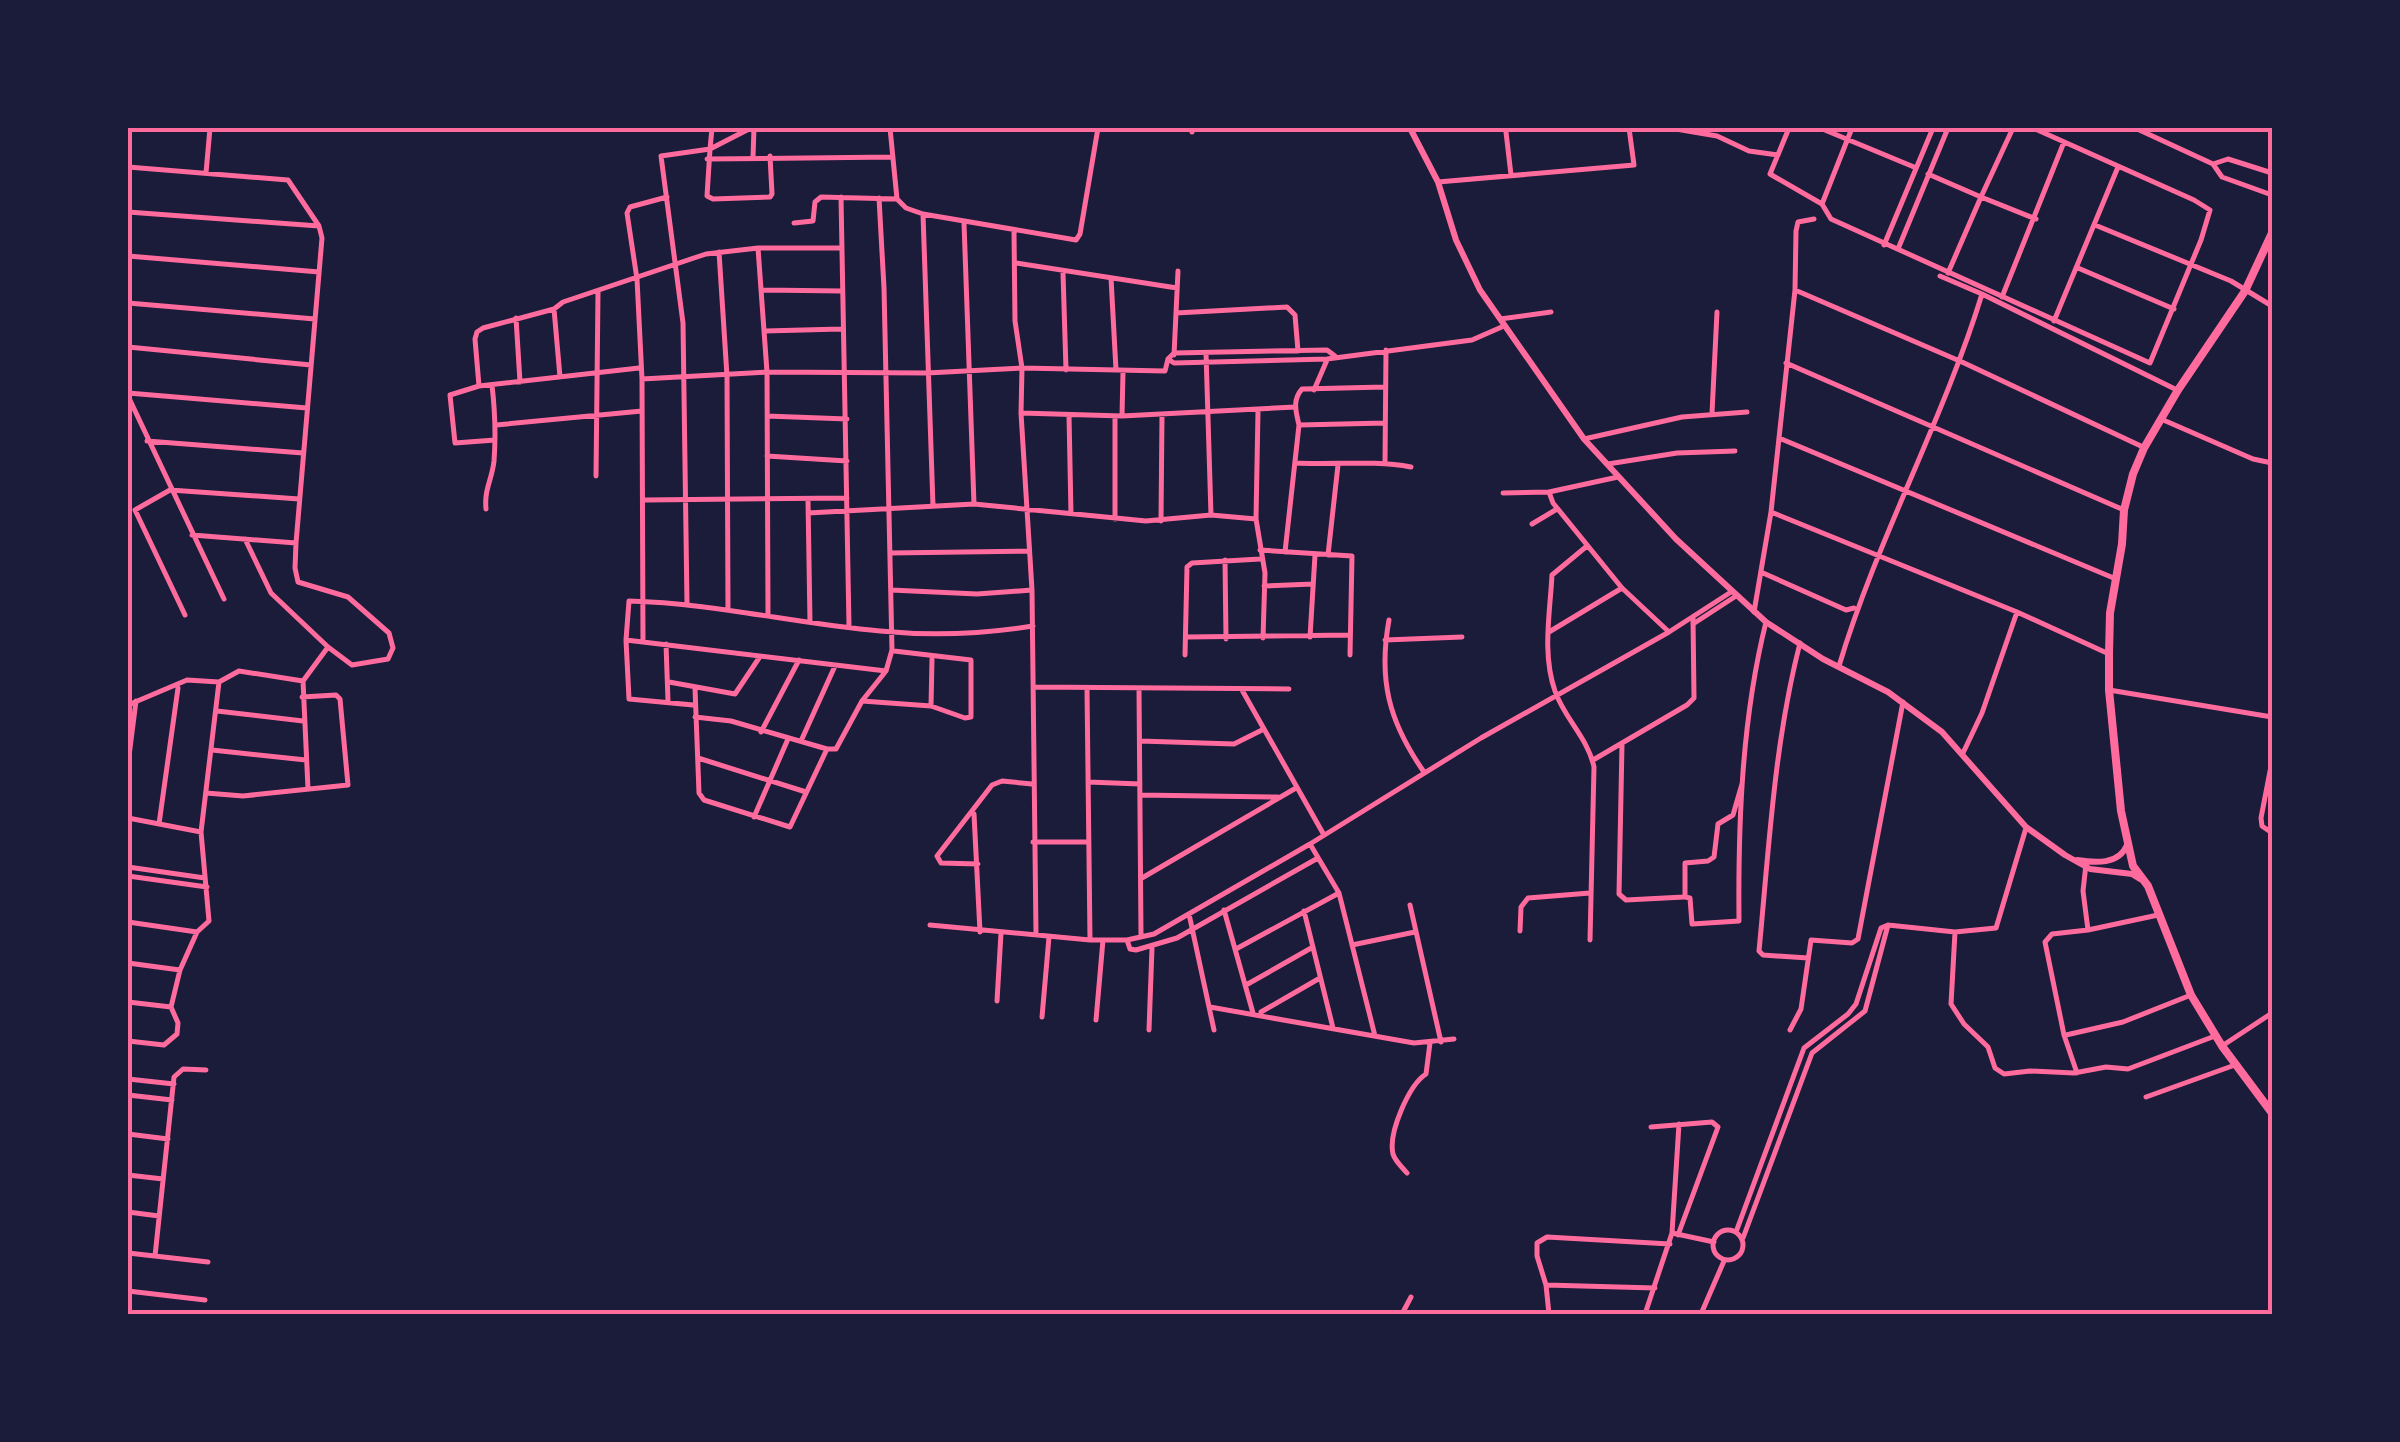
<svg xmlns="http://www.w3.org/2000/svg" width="2400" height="1442" font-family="Manrope,sans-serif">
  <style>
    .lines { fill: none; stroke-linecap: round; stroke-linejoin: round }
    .minor { stroke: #ff6b9d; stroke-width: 5 }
    .tertiary { stroke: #ff6b9d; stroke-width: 6 }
    .primary { stroke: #ff6b9d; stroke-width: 8 }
    .neatline { fill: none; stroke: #ff6b9d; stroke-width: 4 }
  </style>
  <rect width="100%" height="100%" fill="#1b1b3a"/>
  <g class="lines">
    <path class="minor" d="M 751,128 L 710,149 L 707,196 L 713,199 L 770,197 L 772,194 L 770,156
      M 890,128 L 897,199
      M 1670,128 L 1717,136 L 1749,151 L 1778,155
      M 1789,128 L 1770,174 L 1822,204 L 1831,219 L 2150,363 L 2201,240 L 2210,210 L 2194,200 L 2033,128
      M 1820,128 L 1914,167
      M 2013,128 L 1981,197 L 2036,219
      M 2135,128 L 2213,164 L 2222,177 L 2272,195
      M 1192,132 L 1192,128
      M 1506,132 L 1511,175
      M 753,157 L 754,128
      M 707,159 L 893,157
      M 2213,164 L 2228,159 L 2272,173
      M 128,167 L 288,180 L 319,226 L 322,238 L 296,543 L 192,535
      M 206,173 L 210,128
      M 1928,174 L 1981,197 L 1948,273
      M 1438,182 L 1634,165 L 1629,128
      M 841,197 L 849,626
      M 1822,204 L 1852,128
      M 128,212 L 319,226
      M 923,214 L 933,506
      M 794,223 L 813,221 L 815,202 L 821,197 L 897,199 L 906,208 L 923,214 L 1076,240 L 1080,234 L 1098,128
      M 964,223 L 974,504
      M 2095,225 L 2231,281 L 2272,306
      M 1014,232 L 1015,321 L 1022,368 L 1021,413 L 1032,590 L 1036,934
      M 1884,245 L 1933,128
      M 758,248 L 767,372 L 768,614
      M 1898,249 L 1948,128
      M 719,252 L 727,376 L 728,608
      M 128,256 L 319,272
      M 1016,263 L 1177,288
      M 2078,268 L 2174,309
      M 1063,273 L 1066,370
      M 1111,278 L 1116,370
      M 763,290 L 842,291
      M 1795,290 L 1962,362 L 2143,447
      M 1982,294 L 2177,390
      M 2002,297 L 2064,142
      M 128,303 L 315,319
      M 554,309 L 560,377
      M 1176,313 L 1287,307 L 1295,315 L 1298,351
      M 516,318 L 520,382
      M 1500,319 L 1551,312
      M 2054,321 L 2118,167
      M 765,331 L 841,329
      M 128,347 L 311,365
      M 1206,353 L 1211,515
      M 1174,355 L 1178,271
      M 1168,359 L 1174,363 L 1327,359 L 1472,340 L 1504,326
      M 1786,363 L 2124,510
      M 642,379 L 767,372 L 927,373 L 1022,368 L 1165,371 L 1168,359 L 1174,353 L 1327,350 L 1335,356
      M 479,386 L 475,339 L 477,332 L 483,328 L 554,309 L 563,302 L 706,254 L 758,248 L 840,248
      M 1314,390 L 1327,360
      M 128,393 L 307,408
      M 128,396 L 224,599
      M 1258,411 L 1256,519 L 1265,573 L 1263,638
      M 1021,413 L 1122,416 L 1295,407
      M 1712,413 L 1717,312
      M 1069,415 L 1071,514
      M 767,416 L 847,419
      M 1122,416 L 1123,372
      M 1115,417 L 1115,519
      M 2161,419 L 2253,459 L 2272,463
      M 496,425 L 642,411
      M 1299,425 L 1385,423
      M 1779,438 L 2116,579
      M 1584,439 L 1682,417 L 1747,412
      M 495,440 L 455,443 L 450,395 L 479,386 L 639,368
      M 147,441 L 303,453
      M 767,456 L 847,461
      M 1385,462 L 1386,350
      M 1295,463 C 1334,465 1373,460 1411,467
      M 1608,464 L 1677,453 L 1735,451
      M 596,476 L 598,292
      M 1618,477 L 1549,492 L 1553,503 L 1622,588 L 1669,632
      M 1503,493 L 1549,492
      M 645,500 L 847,498
      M 808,500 L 810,622
      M 486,509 C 484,489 492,480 494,461 C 496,435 495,411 492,385
      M 1771,512 L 2017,612 L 2109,654
      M 808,513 L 974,504 L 1146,521 L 1211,515 L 1256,519
      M 1161,521 L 1162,415
      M 1532,524 L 1557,509
      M 245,539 L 271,593 L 328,647 L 303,681 L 308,789
      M 296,543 L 295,568 L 298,582 L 348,597 L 389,633 L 393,648 L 388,659 L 352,665 L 328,647
      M 1587,546 L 1552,575 C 1550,613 1542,654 1555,691 C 1564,718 1588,738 1594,767 L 1590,940
      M 1260,550 L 1352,556 L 1350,655
      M 1285,552 L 1299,425 C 1296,412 1292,400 1302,389 L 1384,387
      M 890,553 L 1029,551
      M 1328,555 L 1338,465
      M 1225,560 L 1226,639
      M 1763,573 L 1846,610 L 1854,608
      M 1264,586 L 1313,584
      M 891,590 L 977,594 L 1032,590
      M 687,604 L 683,323 L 661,156 L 710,149 L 712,128
      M 1754,612 L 1771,512 L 1795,290 L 1796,231 L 1798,222 L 1814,219
      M 185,615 L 135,510 L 170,490 L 299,499
      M 1389,620 C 1378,680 1389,722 1424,772
      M 1693,624 L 1736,596
      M 1549,632 L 1622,588
      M 1186,637 L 1350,635
      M 1310,637 L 1315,555
      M 626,640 L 886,671
      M 1385,640 L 1462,637
      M 643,642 L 642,379 L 637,279 L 627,213 L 630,207 L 667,197
      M 1800,643 C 1774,744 1769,848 1759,951 L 1763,955 L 1808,958
      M 666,644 L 668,701
      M 1185,655 L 1187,567 L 1192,563 L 1260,559
      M 1839,666 C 1877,539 1943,421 1982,294 L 1940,276
      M 669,682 L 735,694 L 759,658
      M 1033,687 L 1289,689
      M 695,688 L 699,793 L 704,800 L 790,827 L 827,749
      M 1087,689 L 1090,940
      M 1139,689 L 1141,936
      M 1242,690 L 1324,835
      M 2109,690 L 2272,717
      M 862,701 L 931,706 L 965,718 L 971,717 L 971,660 L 894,651
      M 128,705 L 187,680 L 219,682 L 239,671 L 303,681
      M 693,705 L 629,699 L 626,640 L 629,601 C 714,603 796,624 880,631 C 931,636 982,634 1033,626
      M 931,706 L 932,659
      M 217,711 L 303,721
      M 695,717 L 731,721 L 827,749 L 836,749 L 862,701 L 886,671 L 892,650 L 884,288 L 879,198
      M 761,732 L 799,660
      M 801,741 L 835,666
      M 1140,741 L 1234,744 L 1262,730
      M 1622,744 L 1619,894 L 1626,900 L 1684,897
      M 212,750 L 306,760
      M 1963,753 L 1982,713 L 2017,612
      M 698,758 L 806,792
      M 1593,760 L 1687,705 L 1694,698 L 1693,617
      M 2272,761 L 2261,818 L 2262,826 L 2272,833
      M 128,764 L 136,701
      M 1088,782 L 1140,784
      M 1742,784 L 1733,815 L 1718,824 L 1714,857 L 1708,861 L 1685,863 L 1685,897 L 1690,898 L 1692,924 L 1739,921 C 1738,822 1742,718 1766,622
      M 206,793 L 243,796 L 348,785 L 340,699 L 336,695 L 302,697
      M 1140,795 L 1278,797
      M 974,814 L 980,932
      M 754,817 L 788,739
      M 128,818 L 201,832
      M 159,824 L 178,688
      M 1033,842 L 1088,842
      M 1310,844 L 1339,893 L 1375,1036
      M 978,864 L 941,863 L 937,856 L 992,785 L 1002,781 L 1032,784
      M 2086,864 L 2083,891 L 2088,930
      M 128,867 L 205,878
      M 128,876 L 207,887
      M 1142,878 L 1296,788
      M 1410,905 L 1441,1042
      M 1224,910 L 1253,1013
      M 1304,911 L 1333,1028
      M 1189,914 L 1214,1030
      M 128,922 L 197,932
      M 930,925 L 1090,940 L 1127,940 L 1154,934 L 1310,844 L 1481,738 L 1669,632 L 1731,592
      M 1520,931 L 1521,907 L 1528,898 L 1590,893
      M 1955,932 L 1951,1004 L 1964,1024 L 1988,1047 L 1995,1068 L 2004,1074 L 2030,1071 L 2074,1073 L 2106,1067 L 2128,1069 L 2215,1036
      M 1127,940 L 1130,949 L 1136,950 L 1177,938 L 1318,858
      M 1352,945 L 1415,932
      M 1236,949 L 1339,893
      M 128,963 L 180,970 L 197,932 L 209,921 L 201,832 L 219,682
      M 1246,985 L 1313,947
      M 997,1001 L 1001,933
      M 128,1002 L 171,1007
      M 1210,1007 L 1414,1043 L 1454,1039
      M 1261,1012 L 1320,978
      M 1042,1017 L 1049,937
      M 1096,1020 L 1103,940
      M 1149,1030 L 1152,948
      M 1790,1030 L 1801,1009 L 1811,940 L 1852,943 L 1858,939 L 1903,702
      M 2066,1035 L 2123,1022 L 2191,995
      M 128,1041 L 164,1045 L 177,1034 L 178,1023 L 171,1007 L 180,970
      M 2222,1046 L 2272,1013
      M 2077,1073 L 2064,1035 L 2045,942 L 2052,934 L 2088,930 L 2158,915
      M 128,1079 L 174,1084
      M 128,1095 L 172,1100
      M 2146,1097 L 2235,1065
      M 1651,1127 L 1712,1122 L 1718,1127 L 1678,1235
      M 128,1134 L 168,1139
      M 1407,1173 C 1402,1167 1395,1161 1393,1154 C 1388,1133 1409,1085 1426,1074 L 1430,1043
      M 128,1175 L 163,1179
      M 128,1212 L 159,1216
      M1713 1245a15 15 0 1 1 30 0a15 15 0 1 1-30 0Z
      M 1736,1232 L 1804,1048 L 1848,1014 L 1856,1004 L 1881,928 L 1888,925 L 1955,932 L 1996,928 L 2026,828
      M 1672,1233 L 1679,1124
      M 1743,1238 L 1812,1053 L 1865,1011 L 1888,925
      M 128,1253 L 208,1262
      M 155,1256 L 174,1077 L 183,1069 L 206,1070
      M 1546,1285 L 1549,1314
      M 1655,1288 L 1546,1285 L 1537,1256 L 1537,1243 L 1547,1237 L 1670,1244
      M 128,1291 L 205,1300
      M 1402,1314 L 1411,1297
      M 1645,1314 L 1672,1233 L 1714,1242
      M 1701,1314 L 1724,1261"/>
    <path class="tertiary" d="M 1410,128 L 1438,182 L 1456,240 L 1480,290 L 1584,439 L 1676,539 L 1766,622 L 1823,659 L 1888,692 L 1942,732 L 2026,827 L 2065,855 L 2090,869 L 2132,874 L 2140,879
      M 2077,860 C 2095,863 2119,865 2127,845"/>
    <path class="primary" d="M 2272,233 L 2245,291 L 2178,390 L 2144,448 L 2133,474 L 2124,510 L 2122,544 L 2110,613 L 2109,654 L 2109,690 L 2121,811 L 2133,866 L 2148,886 L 2191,995 L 2222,1046 L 2272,1113"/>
  </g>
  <rect width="2400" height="1442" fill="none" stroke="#1b1b3a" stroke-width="260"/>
  <rect x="130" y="130" width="2140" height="1182" class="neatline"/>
</svg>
